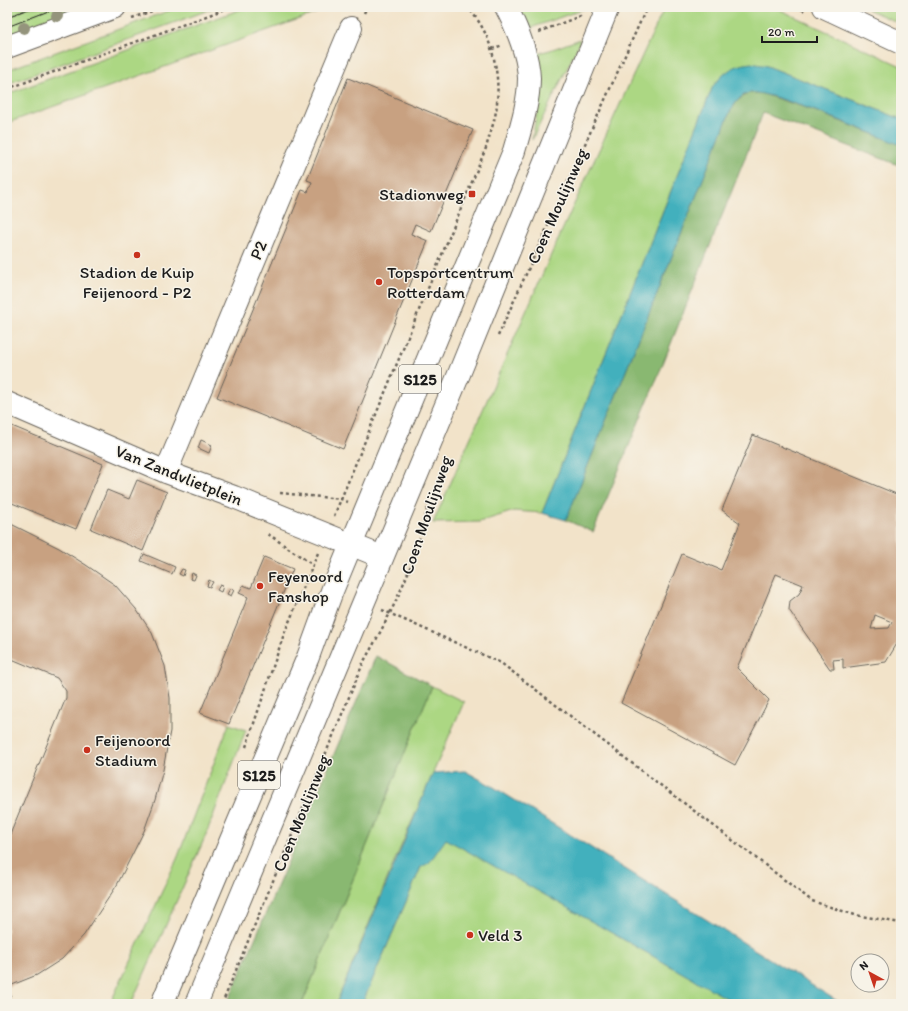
<svg xmlns="http://www.w3.org/2000/svg" width="908" height="1011" font-family="Itim,sans-serif">
  <style>
    .green { fill: #acd783; stroke: #647a50 }
    .forest { fill: #89b871; stroke: #526a46 }
    .water { fill: #42b0bd; stroke: #2f666c }
    .building { fill: #c8a181; fill-rule: evenodd }
    .lines { fill: none; stroke-linecap: round; stroke-linejoin: round }
    .minor-casing { stroke: #676259; stroke-width: 24 }
    .major-casing { stroke: #676259; stroke-width: 24 }
    .path { stroke: #676259; stroke-width: 2.5; stroke-dasharray: 3 3; stroke-linecap: butt }
    .minor { stroke: #fff; stroke-width: 22 }
    .major { stroke: #fff; stroke-width: 22 }
    .tram { stroke: #1c1c1c; stroke-width: 1 }
    .tree { fill: #94947b }
    .poi-dot { fill: #c8321e; stroke: #f7f3e8; stroke-width: 1.5 }
    .labels { text-anchor: middle; stroke-width: 3; stroke-linejoin: round; paint-order: stroke }
    .shield { fill: #f7f3e8; stroke: #5e5c59; stroke-width: 1 }
    .shield-label { font-size: 16px; font-weight: bold; fill: #1c1c1c }
    .poi-label { font-size: 17px; fill: #1c1c1c; stroke: #f7f3e8; text-anchor: start }
    .street-label { font-size: 17px; fill: #1c1c1c; stroke: #f7f3e8 }
  </style>
  <rect width="100%" height="100%" fill="#f7f3e8"/>
  <filter id="ink" filterUnits="userSpaceOnUse"><feTurbulence type="fractalNoise" baseFrequency=".025" numOctaves="2"/><feDisplacementMap in="SourceGraphic" scale="8" xChannelSelector="R" yChannelSelector="G"/><feConvolveMatrix kernelMatrix="1 2 1 2 8 2 1 2 1" color-interpolation-filters="sRGB"/></filter>
  <filter id="wash" filterUnits="userSpaceOnUse"><feTurbulence type="fractalNoise" baseFrequency=".012" numOctaves="4" result="noise"/><feDisplacementMap in="SourceGraphic" scale="16" xChannelSelector="R" yChannelSelector="G"/><feGaussianBlur stdDeviation="0.9" result="paint"/><feColorMatrix in="noise" values="0 0 0 0 0 0 0 0 0 0 0 0 0 0 0 0 0 1.4 0 .05"/><feComposite in="paint" operator="in"/></filter>
  <g filter="url(#wash)">
    <rect width="100%" height="100%" fill="#f2e3c9"/>
    <path class="green" d="M 7,7 L 89,7 L 7,38 Z
      M 179,7 L 217,7 L 7,84 L 7,70 Z
      M 247,7 L 333,7 L 7,123 L 7,94 Z
      M 518,7 L 589,7 L 528,29 Z
      M 666,7 L 774,7 L 901,66 L 901,119 L 767,66 L 713,86 L 542,513 L 514,511 L 479,522 L 433,523 L 554,248 L 660,17 Z
      M 863,7 L 898,7 L 901,8 L 901,24 Z
      M 580,39 L 579,44 L 532,140 L 541,87 L 535,54 L 550,50 Z
      M 432,686 L 464,702 L 395,860 L 336,1004 L 302,1004 Z
      M 229,724 L 246,730 L 205,837 L 131,1004 L 110,1004 L 177,859 Z
      M 439,801 L 796,1004 L 362,1004 L 421,867 Z"/>
    <path class="forest" d="M 748,93 L 760,93 L 812,110 L 901,145 L 901,166 L 763,113 L 658,376 L 593,532 L 566,520 L 730,112 L 738,100 Z
      M 376,656 L 432,686 L 302,1004 L 227,1004 Z"/>
    <path class="water" d="M 751,63 L 767,66 L 901,119 L 901,145 C 877,136 767,88 749,93 C 740,95 734,105 730,112 L 566,520 L 542,513 L 713,86 C 726,71 731,66 751,63 Z
      M 465,771 L 492,786 L 842,1004 L 737,1004 L 446,839 L 429,863 L 421,867 L 362,1004 L 336,1004 L 433,773 Z"/>
    <g id="blocks">
      <path class="building" d="M 348,78 L 473,130 L 431,231 L 415,224 L 411,234 L 428,241 L 343,449 L 217,397 L 302,190 L 308,192 L 312,182 L 307,180 Z
        M 7,424 L 103,464 L 76,529 L 7,501 Z
        M 753,435 L 901,496 L 901,637 L 886,662 L 843,668 L 843,659 L 833,660 L 834,669 L 830,669 L 789,610 L 790,601 L 799,594 L 803,585 L 776,574 L 737,668 L 769,700 L 735,765 L 621,703 L 682,554 L 721,570 L 740,523 L 722,510 ZM 875,615 L 892,622 L 889,628 L 871,629 Z
        M 201,440 L 212,445 L 209,453 L 198,448 Z
        M 137,480 L 167,492 L 143,551 L 91,529 L 107,490 L 129,499 Z
        M 7,522 L 59,548 L 86,565 L 115,585 L 136,609 L 152,633 L 165,666 L 170,698 L 170,731 L 163,770 L 155,800 L 144,831 L 117,885 L 84,935 L 62,959 L 37,975 L 7,987 L 7,842 L 66,698 L 66,691 L 57,678 L 7,657 Z
        M 144,554 L 175,567 L 172,574 L 141,561 Z
        M 264,557 L 293,569 L 229,724 L 200,713 L 248,597 L 239,593 L 243,585 L 251,588 Z
        M 182,569 L 185,570 L 183,576 L 179,574 Z
        M 192,573 L 196,575 L 194,580 L 190,579 Z
        M 209,580 L 213,582 L 210,587 L 207,586 Z
        M 220,585 L 223,586 L 221,592 L 217,590 Z
        M 230,589 L 234,590 L 231,596 L 227,594 Z"/>
    </g>
  </g>
  <g filter="url(#ink)">
    <use href="#blocks" fill-opacity="0" stroke="#676259" stroke-width="1"/>
    <g class="lines">
      <g class="minor-casing">
        <path id="minor" d="M 824,7 L 901,43
          M 7,403 L 166,472 L 234,497 L 382,557
          M 166,472 L 351,28"/>
      </g>
      <g class="major-casing">
        <path id="major" d="M 7,47 L 115,7
          M 162,1004 L 308,657 L 332,591 L 514,151 C 521,127 529,102 529,78 C 528,53 517,28 506,7
          M 196,1004 L 459,374 L 608,7"/>
      </g>
      <path class="path" d="M 796,7 L 805,11
        M 364,13 L 367,7
        M 132,18 L 163,7
        M 539,32 L 583,15
        M 492,49 L 503,45
        M 7,89 L 231,7
        M 498,336 L 647,7
        M 280,493 L 341,499 L 348,502
        M 334,516 L 486,148 C 490,133 496,118 497,103 C 500,70 491,31 467,7
        M 268,534 L 313,565
        M 382,610 L 501,663 L 812,901 L 855,915 L 901,923
        M 246,747 L 284,634 L 318,553
        M 9,987 L 11,1004
        M 222,1004 L 364,661 C 392,613 418,560 428,504"/>
      <use href="#minor" class="minor"/>
      <use href="#major" class="major"/>
      <path class="tram" d="M 7,17 L 34,7
        M 7,27 L 59,7"/>
    </g>
    <g class="tree">
      <circle cx="57" cy="16" r="6"/>
      <circle cx="24" cy="28" r="6"/>
    </g>
  </g>
  <g class="poi-dot">
    <rect x="468" y="190" width="8" height="8" rx="2"/>
    <circle cx="137" cy="255" r="4"/>
    <circle cx="379" cy="282" r="4"/>
    <circle cx="260" cy="586" r="4"/>
    <circle cx="87" cy="750" r="4"/>
    <circle cx="470" cy="935" r="4"/>
  </g>
  <g class="labels">
    <g class="shield">
      <rect x="399" y="365" width="42" height="28" rx="3"/>
      <rect x="238" y="761" width="42" height="28" rx="3"/>
    </g>
    <g class="shield-label">
      <text x="420" y="385">S125</text>
      <text x="259" y="781">S125</text>
    </g>
    <g class="poi-label">
      <text x="464" y="200" text-anchor="end">Stadionweg</text>
      <text x="137" y="278" text-anchor="middle">Stadion de Kuip<tspan x="137" dy="20">Feijenoord - P2</tspan></text>
      <text x="387" y="278">Topsportcentrum<tspan x="387" dy="20">Rotterdam</tspan></text>
      <text x="268" y="582">Feyenoord<tspan x="268" dy="20">Fanshop</tspan></text>
      <text x="95" y="746">Feijenoord<tspan x="95" dy="20">Stadium</tspan></text>
      <text x="478" y="941">Veld 3</text>
    </g>
    <g class="street-label">
      <text transform="translate(557 206) rotate(-66)" y="6">Coen Moulijnweg</text>
      <text transform="translate(258 250) rotate(-67)" y="6">P2</text>
      <text transform="translate(179 475) rotate(22)" y="6">Van Zandvlietplein</text>
      <text transform="translate(426 515) rotate(-71)" y="6">Coen Moulijnweg</text>
      <text transform="translate(301 813) rotate(-68)" y="6">Coen Moulijnweg</text>
    </g>
  </g>
  <rect width="908" height="1011" fill="none" stroke="#f7f3e8" stroke-width="24"/>
  <g transform="translate(870 973) rotate(320)"><circle r="19" fill="#f7f3e8" stroke="#9f9d96"/>
  <path d="M0-3L7 15L0 10L-7 15Z" fill="#c8321e"/>
  <text y="-6" font-size="11" font-weight="bold" text-anchor="middle" fill="#1c1c1c">N</text>
  </g>
  <path d="M762 36v6h55v-6" fill="none" stroke="#1c1c1c" stroke-width="2"/>
  <text x="768" y="36" font-size="12" fill="#1c1c1c" stroke="#f7f3e8" stroke-width="3" paint-order="stroke">20 m</text>
</svg>
